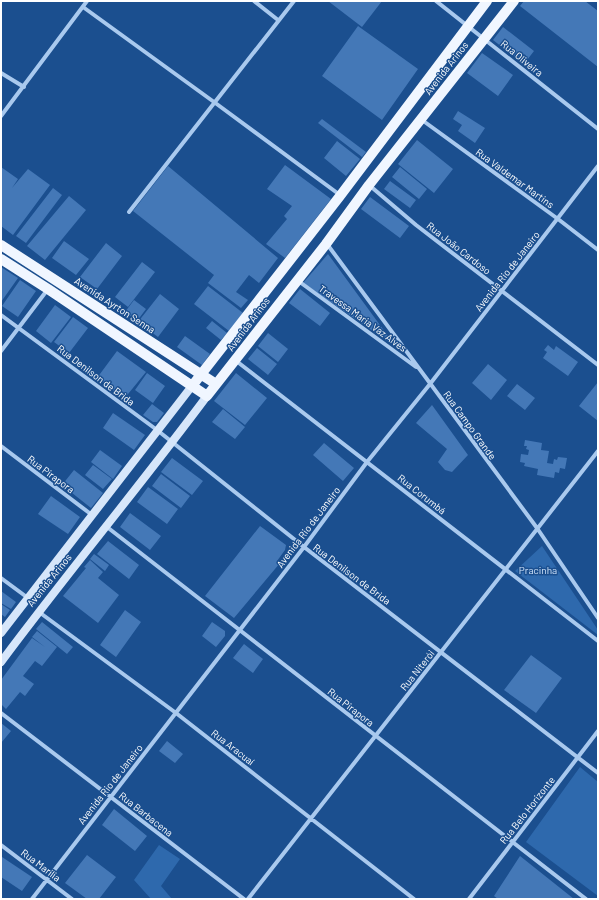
<svg xmlns="http://www.w3.org/2000/svg" width="599" height="900" font-family="Barlow,sans-serif">
  <style>
    .green { fill: #2e69ad }
    .building { fill: #4478b7 }
    .lines { fill: none; stroke-linecap: round; stroke-linejoin: round }
    .street { stroke: #a9c9ee; stroke-width: 4 }
    .secondary { stroke: #d6e6fa; stroke-width: 8 }
    .primary { stroke: #f0f6ff; stroke-width: 10 }
    .labels { text-anchor: middle; stroke-width: 3; stroke-linejoin: round; paint-order: stroke }
    .street-label { font-size: 10px; fill: #fff; stroke: #1b4f8f }
    .park-label { font-size: 10px; fill: #cfe3fa; stroke: #1b4f8f }
  </style>
  <rect width="100%" height="100%" fill="#1b4f8f"/>
  <path class="green" d="M 542,546 L 598,630 L 598,635 L 515,571 Z
    M 580,767 L 598,782 L 598,896 L 526,842 Z
    M 159,845 L 180,859 L 161,886 L 172,899 L 151,899 L 134,880 Z"/>
  <path class="building" d="M 328,1 L 382,1 L 362,27 Z
    M 524,1 L 585,1 L 598,11 L 598,67 L 520,6 Z
    M 358,26 L 418,69 L 382,120 L 322,76 Z
    M 503,27 L 534,51 L 524,64 L 493,40 Z
    M 482,53 L 513,75 L 498,96 L 467,73 Z
    M 458,111 L 485,128 L 475,143 L 458,131 L 462,125 L 453,119 Z
    M 322,119 L 366,152 L 362,157 L 318,123 Z
    M 417,140 L 453,169 L 434,193 L 398,164 Z
    M 337,141 L 360,159 L 346,176 L 324,158 Z
    M 285,165 L 331,199 L 285,258 L 266,244 L 287,219 L 284,216 L 292,206 L 267,189 Z
    M 168,166 L 278,258 L 259,283 L 249,275 L 236,292 L 248,300 L 241,308 L 208,283 L 214,275 L 133,211 Z
    M 1,167 L 18,179 L 12,188 L 28,169 L 50,185 L 13,235 L 1,226 Z
    M 400,167 L 427,189 L 419,199 L 392,177 Z
    M 390,181 L 416,200 L 410,208 L 384,189 Z
    M 53,188 L 62,195 L 26,243 L 16,236 Z
    M 69,196 L 86,210 L 45,260 L 27,246 Z
    M 370,197 L 409,226 L 400,238 L 361,209 Z
    M 64,241 L 89,259 L 76,275 L 52,258 Z
    M 106,243 L 122,256 L 97,289 L 80,277 Z
    M 328,254 L 396,347 L 303,283 Z
    M 142,262 L 155,272 L 128,307 L 115,297 Z
    M 1,267 L 18,278 L 1,302 Z
    M 20,280 L 36,291 L 18,317 L 2,306 Z
    M 208,286 L 243,313 L 229,331 L 194,304 Z
    M 300,289 L 330,313 L 320,326 L 289,303 Z
    M 160,294 L 179,309 L 158,337 L 138,322 Z
    M 134,300 L 146,309 L 137,321 L 125,312 Z
    M 55,305 L 71,317 L 51,343 L 36,331 Z
    M 73,317 L 88,328 L 69,353 L 54,342 Z
    M 212,321 L 227,333 L 221,340 L 206,328 Z
    M 268,333 L 288,349 L 278,362 L 258,346 Z
    M 185,336 L 210,354 L 202,365 L 177,347 Z
    M 548,345 L 554,350 L 556,346 L 578,362 L 568,376 L 543,358 L 547,352 L 544,350 Z
    M 257,348 L 277,364 L 268,375 L 248,359 Z
    M 117,351 L 146,372 L 124,399 L 97,378 Z
    M 488,364 L 507,380 L 491,400 L 472,383 Z
    M 147,373 L 165,386 L 153,403 L 135,390 Z
    M 236,373 L 267,398 L 245,425 L 214,401 Z
    M 598,382 L 598,421 L 579,406 Z
    M 517,384 L 535,398 L 525,410 L 507,396 Z
    M 152,404 L 164,413 L 157,422 L 153,422 L 143,415 Z
    M 432,405 L 468,455 L 452,472 L 445,470 L 438,462 L 447,449 L 416,423 Z
    M 223,409 L 245,427 L 235,439 L 212,422 Z
    M 113,413 L 145,435 L 134,450 L 103,428 Z
    M 525,440 L 542,443 L 541,450 L 549,451 L 547,463 L 553,464 L 554,459 L 557,460 L 558,457 L 567,458 L 565,469 L 560,468 L 559,473 L 555,472 L 554,478 L 537,475 L 538,469 L 524,466 L 525,463 L 520,462 L 521,454 L 528,455 L 529,450 L 526,449 L 527,446 L 524,446 Z
    M 324,443 L 354,468 L 343,481 L 313,455 Z
    M 100,450 L 122,466 L 113,479 L 91,462 Z
    M 172,458 L 203,481 L 192,495 L 161,472 Z
    M 93,465 L 112,479 L 103,489 L 85,475 Z
    M 74,470 L 103,493 L 91,508 L 62,485 Z
    M 161,474 L 190,496 L 181,508 L 152,486 Z
    M 148,487 L 178,509 L 167,524 L 137,502 Z
    M 51,496 L 80,517 L 68,534 L 38,514 Z
    M 130,513 L 161,536 L 150,550 L 120,527 Z
    M 260,526 L 286,545 L 285,550 L 277,561 L 280,563 L 234,618 L 205,596 Z
    M 108,541 L 139,565 L 129,579 L 97,554 Z
    M 94,554 L 109,565 L 105,571 L 90,559 Z
    M 90,560 L 103,572 L 98,578 L 119,595 L 98,623 L 63,596 L 86,568 L 84,567 Z
    M 1,591 L 16,602 L 11,609 L 1,603 Z
    M 1,604 L 10,610 L 5,617 L 1,614 Z
    M 125,610 L 141,622 L 116,657 L 100,645 Z
    M 42,622 L 73,647 L 67,654 L 36,629 Z
    M 212,622 L 225,631 L 225,636 L 216,647 L 202,636 Z
    M 37,631 L 57,647 L 42,666 L 35,661 L 23,676 L 34,684 L 25,696 L 20,692 L 6,709 L 1,704 L 1,680 L 32,638 L 45,647 L 32,637 Z
    M 244,644 L 263,659 L 253,673 L 233,658 Z
    M 531,655 L 562,678 L 536,713 L 504,690 Z
    M 1,723 L 11,731 L 1,743 Z
    M 167,741 L 183,754 L 175,763 L 159,751 Z
    M 114,809 L 147,836 L 135,851 L 102,825 Z
    M 87,855 L 116,877 L 99,899 L 87,899 L 65,883 Z
    M 520,856 L 574,899 L 498,899 L 494,896 Z
    M 2,857 L 32,877 L 22,891 L 1,877 L 1,858 Z"/>
  <g class="lines">
    <path class="street" d="M 254,1 L 278,20
      M 436,1 L 598,129
      M 83,7 L 214,102 L 340,195
      M 1,73 L 24,87
      M 1,116 L 87,1
      M 422,120 L 558,219 L 598,250
      M 369,185 L 416,225 L 598,365
      M 129,212 L 294,1
      M 327,244 L 537,528 L 598,618
      M 297,280 L 416,367
      M 1,315 L 157,430 L 304,547 L 598,773
      M 1,351 L 48,289
      M 235,360 L 598,641
      M 1,446 L 92,515
      M 107,527 L 586,899
      M 1,578 L 28,598
      M 39,612 L 176,713 L 414,899
      M 1,713 L 244,899
      M 1,845 L 72,899
      M 32,899 L 304,547 L 367,462 L 430,384 L 598,166
      M 248,899 L 598,451
      M 469,899 L 598,731"/>
    <path class="secondary" d="M 1,633 L 192,386
      M 1,662 C 68,572 140,486 207,396"/>
    <path class="primary" d="M 1,245 L 216,384
      M 1,259 L 48,289 L 207,396 L 326,244 L 369,185 L 514,1
      M 192,386 L 340,196 L 487,1"/>
  </g>
  <g class="labels">
    <g class="street-label">
      <text transform="translate(522 58) rotate(39)" y="4">Rua Oliveira</text>
      <text transform="translate(446 68) rotate(-52)" y="4">Avenida Arinos</text>
      <text transform="translate(515 178) rotate(36)" y="4">Rua Valdemar Martins</text>
      <text transform="translate(459 248) rotate(38)" y="4">Rua João Cardoso</text>
      <text transform="translate(507 271) rotate(-52)" y="4">Avenida Rio de Janeiro</text>
      <text transform="translate(115 305) rotate(33)" y="4">Avenida Ayrton Senna</text>
      <text transform="translate(363 318) rotate(36)" y="4">Travessa Maria Vaz Alves</text>
      <text transform="translate(248 324) rotate(-53)" y="4">Avenida Arinos</text>
      <text transform="translate(96 375) rotate(37)" y="4">Rua Denilson de Brida</text>
      <text transform="translate(470 425) rotate(54)" y="4">Rua Campo Grande</text>
      <text transform="translate(51 474) rotate(37)" y="4">Rua Pirapora</text>
      <text transform="translate(422 494) rotate(38)" y="4">Rua Corumbá</text>
      <text transform="translate(308 527) rotate(-53)" y="4">Avenida Rio de Janeiro</text>
      <text transform="translate(352 574) rotate(37)" y="4">Rua Denilson de Brida</text>
      <text transform="translate(49 580) rotate(-51)" y="4">Avenida Arinos</text>
      <text transform="translate(417 670) rotate(-52)" y="4">Rua Niterói</text>
      <text transform="translate(351 707) rotate(38)" y="4">Rua Pirapora</text>
      <text transform="translate(233 747) rotate(38)" y="4">Rua Aracuaí</text>
      <text transform="translate(110 784) rotate(-52)" y="4">Avenida Rio de Janeiro</text>
      <text transform="translate(527 810) rotate(-52)" y="4">Rua Belo Horizonte</text>
      <text transform="translate(146 814) rotate(38)" y="4">Rua Barbacena</text>
      <text transform="translate(41 865) rotate(37)" y="4">Rua Marília</text>
    </g>
    <g class="park-label">
      <text x="538" y="574">Pracinha</text>
    </g>
  </g>
  <rect width="599" height="900" fill="none" stroke="#ffffff" stroke-width="4"/>
</svg>
